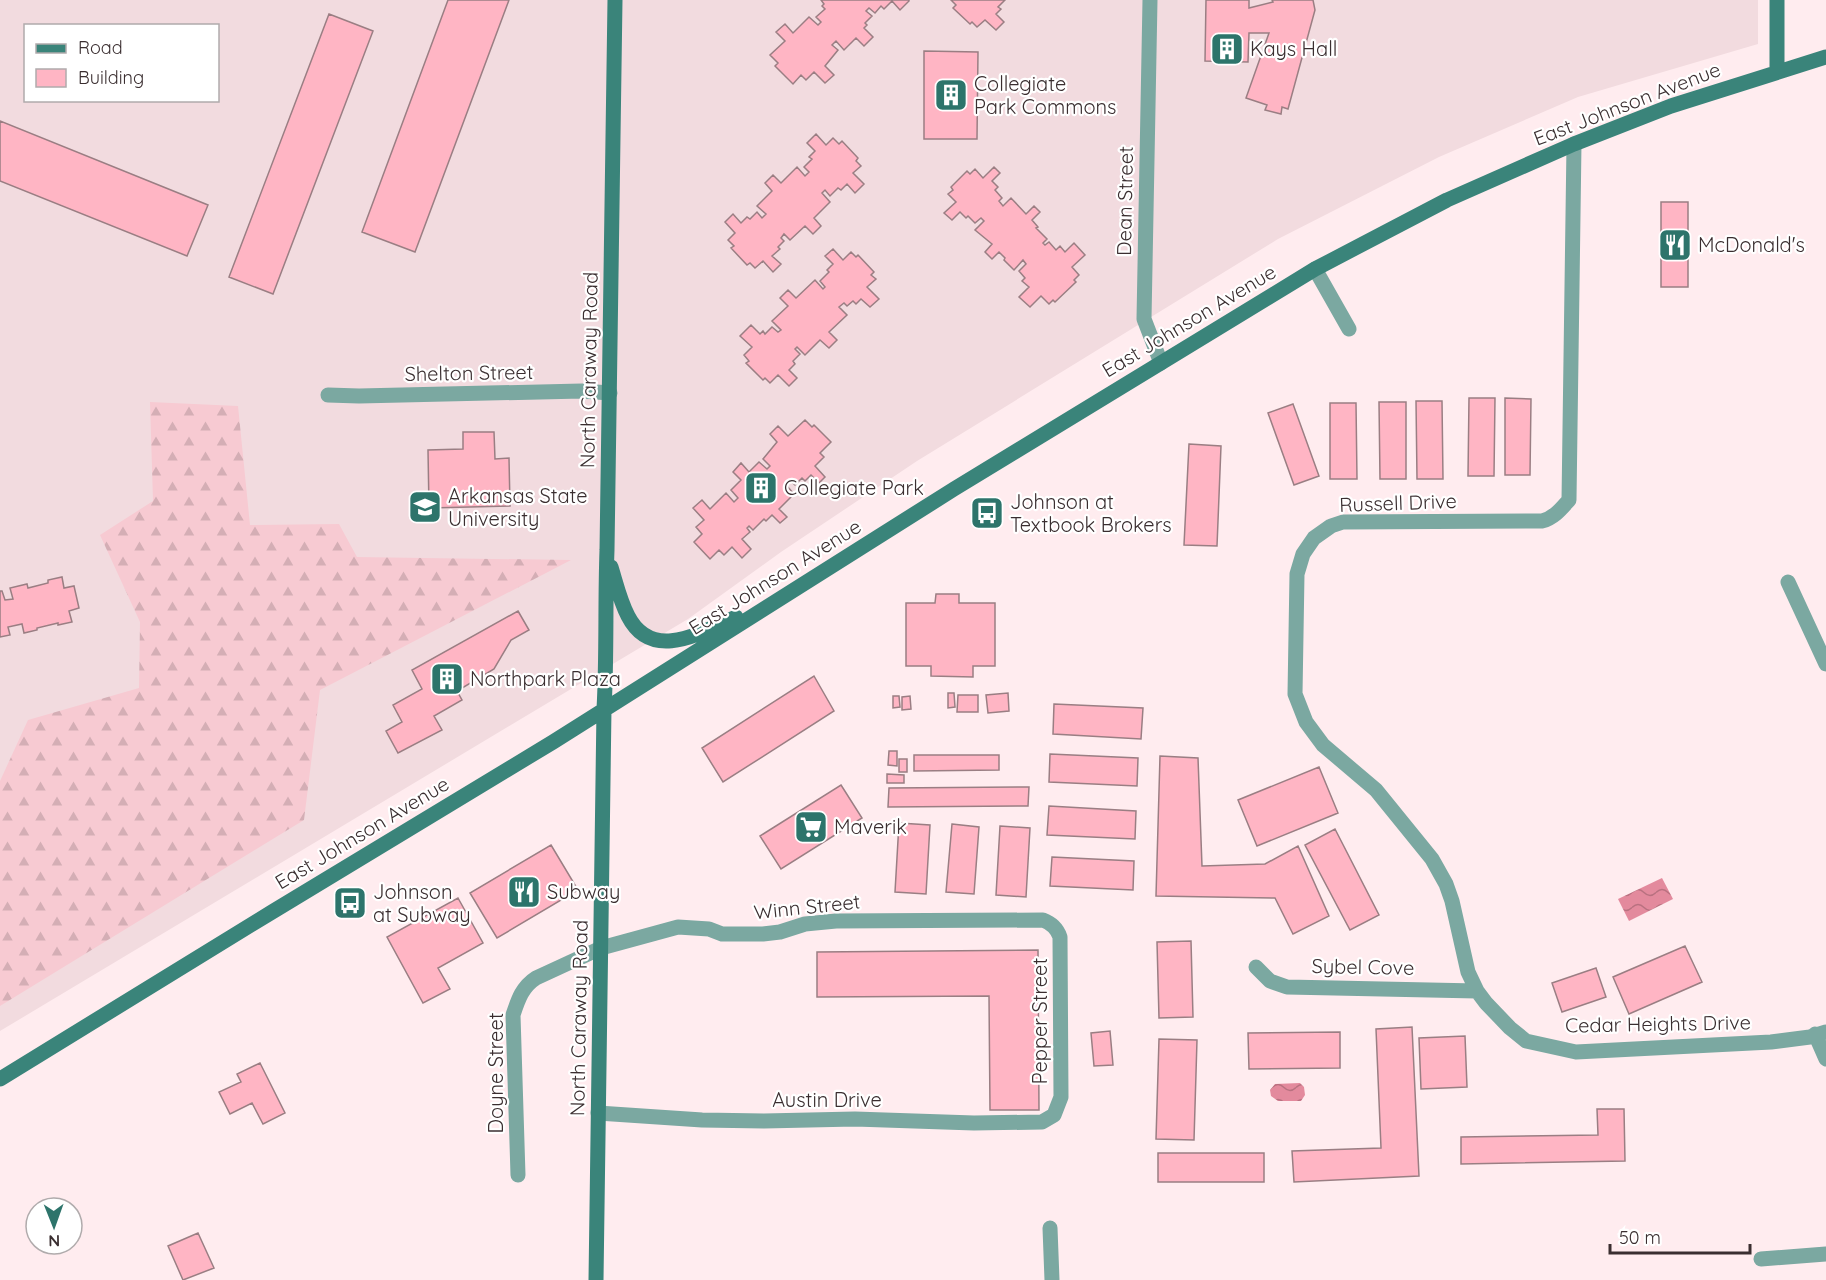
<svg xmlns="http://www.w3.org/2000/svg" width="1826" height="1280" font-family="Quicksand,sans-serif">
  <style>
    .built { fill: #f2dbdf; fill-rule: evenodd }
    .forest { fill: url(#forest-firs) }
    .water { fill: url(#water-waves) }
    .building { fill: #ffb5c4; stroke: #9a7e83; stroke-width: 1.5 }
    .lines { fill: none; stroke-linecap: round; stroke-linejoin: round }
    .street { stroke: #7ba8a1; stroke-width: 15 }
    .secondary { stroke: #3a847a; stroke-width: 15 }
    .labels { text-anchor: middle; stroke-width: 4.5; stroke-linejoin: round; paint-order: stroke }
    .poi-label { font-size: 20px; fill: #3a2e30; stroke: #fff; text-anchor: start }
    .street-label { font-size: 20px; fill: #3a2e30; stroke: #fff }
  </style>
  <defs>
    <pattern id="forest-firs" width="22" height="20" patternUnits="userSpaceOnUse" patternTransform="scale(1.5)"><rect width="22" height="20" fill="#f7cad2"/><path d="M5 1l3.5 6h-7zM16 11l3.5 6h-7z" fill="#d4aeb5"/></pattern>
    <pattern id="water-waves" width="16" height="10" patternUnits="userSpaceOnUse" patternTransform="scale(1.5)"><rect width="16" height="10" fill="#e38a9d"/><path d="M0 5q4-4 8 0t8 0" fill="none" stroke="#b97180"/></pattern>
  </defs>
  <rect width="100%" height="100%" fill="#ffecef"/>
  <path class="built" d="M 0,0 L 1758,0 L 1758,44 L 1578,97 L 1439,157 L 1278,239 L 917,461 L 781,552 L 688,619 L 0,1031 ZM 26,26 L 218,26 L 218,100 L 26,100 Z"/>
  <path class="forest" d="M 150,402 L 238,406 L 250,525 L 339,524 L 357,557 L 571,560 L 320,690 L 304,820 L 0,1006 L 0,781 L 28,720 L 139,688 L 140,622 L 100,535 L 153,501 Z"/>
  <path class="water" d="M 1662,878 L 1673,899 L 1629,921 L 1618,899 Z
    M 1300,1083 L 1304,1087 L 1305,1095 L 1301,1101 L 1278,1101 L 1271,1096 L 1270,1090 L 1275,1084 Z"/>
  <path class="building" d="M 448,0 L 509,0 L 415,252 L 362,232 Z
    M 821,0 L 909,0 L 909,1 L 900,10 L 892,1 L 884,9 L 881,6 L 875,13 L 869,8 L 866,11 L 872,16 L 865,23 L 867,25 L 864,28 L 873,37 L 864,46 L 856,38 L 844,50 L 836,41 L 832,45 L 838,50 L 825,66 L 834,75 L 825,83 L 814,72 L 806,80 L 801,75 L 793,84 L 775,66 L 778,63 L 770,55 L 785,41 L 776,32 L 785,24 L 793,33 L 809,17 L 818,25 L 821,22 L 816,17 L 825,9 L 822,6 L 824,4 Z
    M 951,0 L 1005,0 L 998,7 L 1001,9 L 996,14 L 1004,22 L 996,30 L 985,20 L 977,27 L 972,22 L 970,24 L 953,8 L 956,5 Z
    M 1206,0 L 1249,0 L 1249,8 L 1273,2 L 1272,0 L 1313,0 L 1315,10 L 1288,109 L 1282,107 L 1281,114 L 1265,110 L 1267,105 L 1246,98 L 1269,33 L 1249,33 L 1248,62 L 1205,61 Z
    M 329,14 L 373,31 L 273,294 L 229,277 Z
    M 924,51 L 978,52 L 977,139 L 924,139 Z
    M 0,121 L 208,205 L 187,256 L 0,181 Z
    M 816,134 L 826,145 L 833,138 L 839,144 L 842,141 L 858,158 L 856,161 L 861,166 L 853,173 L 864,184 L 855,193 L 847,184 L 841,190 L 838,188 L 830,196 L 825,190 L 822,193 L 830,202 L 814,218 L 821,226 L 813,234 L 805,226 L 790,240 L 784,234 L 781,238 L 784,241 L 778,247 L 780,249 L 772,256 L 781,264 L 773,272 L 763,261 L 755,268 L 750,263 L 747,265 L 731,248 L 734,246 L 728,240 L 735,233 L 725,222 L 733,214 L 741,223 L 747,217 L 750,219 L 757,212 L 762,218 L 766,214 L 757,206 L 772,191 L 765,183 L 773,175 L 781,183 L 797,167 L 805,176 L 809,172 L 804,167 L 812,159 L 809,157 L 815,151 L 807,143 Z
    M 994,167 L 1000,173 L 992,181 L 998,187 L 995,190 L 1002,198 L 999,201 L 1003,206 L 1011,198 L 1026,214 L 1034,206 L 1040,212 L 1032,220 L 1038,227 L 1036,228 L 1047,239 L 1043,243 L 1045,245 L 1049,242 L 1056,250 L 1060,246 L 1065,252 L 1074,243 L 1085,255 L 1072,267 L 1079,275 L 1074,280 L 1076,282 L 1055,302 L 1053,300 L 1049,304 L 1041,296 L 1030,307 L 1019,297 L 1029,287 L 1022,281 L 1025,278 L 1019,271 L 1026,264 L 1023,260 L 1014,270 L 1004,260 L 1005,258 L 999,252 L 992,259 L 985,252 L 992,244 L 975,230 L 984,221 L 981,218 L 975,223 L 968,216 L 966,218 L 960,212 L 952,220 L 944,213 L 956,202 L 948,194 L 953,190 L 951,187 L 967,171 L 970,174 L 975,169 L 983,178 Z
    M 1661,202 L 1688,202 L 1688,287 L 1661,287 Z
    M 833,249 L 843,260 L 851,252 L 856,257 L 858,255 L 874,272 L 871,275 L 876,279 L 867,287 L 879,299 L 870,307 L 861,299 L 856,304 L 853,301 L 847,306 L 844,303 L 839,307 L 847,315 L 829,332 L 837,340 L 829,348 L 820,340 L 805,355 L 797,347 L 795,349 L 800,354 L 793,361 L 795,364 L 789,370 L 797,378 L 789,386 L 778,375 L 770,383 L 765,378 L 763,380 L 746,363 L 749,361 L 744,355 L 752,347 L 740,336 L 751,325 L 760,334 L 763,331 L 765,334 L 772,327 L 778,332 L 781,330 L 772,321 L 788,306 L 780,298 L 788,290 L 796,298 L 815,280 L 823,289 L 825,287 L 820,281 L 829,272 L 827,270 L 833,264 L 825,256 Z
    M 1469,398 L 1495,398 L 1494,476 L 1468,476 Z
    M 1505,398 L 1531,399 L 1530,475 L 1505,475 Z
    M 1416,401 L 1442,401 L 1443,479 L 1417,479 Z
    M 1379,402 L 1406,402 L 1406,479 L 1380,479 Z
    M 1330,403 L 1356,403 L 1357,479 L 1330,479 Z
    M 1293,404 L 1319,476 L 1294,485 L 1268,413 Z
    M 805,420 L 812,427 L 814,425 L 831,442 L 820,453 L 824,457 L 815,466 L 825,477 L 819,483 L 811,475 L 805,481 L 802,478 L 795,485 L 791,481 L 787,486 L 794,494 L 779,509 L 787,517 L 780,523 L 772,515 L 766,521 L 764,519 L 753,530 L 749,526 L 747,528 L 750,532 L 742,539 L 751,549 L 742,558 L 732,547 L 724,555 L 719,550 L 710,559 L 694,542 L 702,534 L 696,527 L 704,520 L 693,508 L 702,500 L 710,509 L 726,493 L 734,502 L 738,498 L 731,490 L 741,480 L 733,472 L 741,463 L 749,472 L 759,462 L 767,469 L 770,466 L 763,459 L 777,442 L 770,434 L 778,426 L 788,436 Z
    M 463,432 L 494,432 L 495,459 L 509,458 L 510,506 L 429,508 L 428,450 L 463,449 Z
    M 1189,444 L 1221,446 L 1217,546 L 1184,545 Z
    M 62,577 L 64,588 L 74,586 L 79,608 L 69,611 L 72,622 L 58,625 L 58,623 L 37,628 L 37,630 L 24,633 L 22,624 L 8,627 L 10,635 L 0,637 L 0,591 L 2,591 L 5,600 L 13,599 L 10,588 L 27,584 L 28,588 L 48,583 L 48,580 Z
    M 936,594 L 959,594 L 959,603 L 995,603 L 995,666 L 973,666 L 973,677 L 931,676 L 931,666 L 906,666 L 906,603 L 935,603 Z
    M 518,611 L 529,630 L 511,640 L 494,669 L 457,691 L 462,700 L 434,716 L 442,730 L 398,753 L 386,731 L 402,722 L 393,705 L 422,689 L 412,670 Z
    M 814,676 L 834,711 L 723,782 L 702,748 Z
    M 948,693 L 954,693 L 955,707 L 948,708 Z
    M 1008,693 L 1009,711 L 988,713 L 986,695 Z
    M 958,695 L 978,695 L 978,712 L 957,712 Z
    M 893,696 L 899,696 L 900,707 L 893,708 Z
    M 910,696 L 911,709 L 902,710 L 902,697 Z
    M 1054,704 L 1143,708 L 1141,739 L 1053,734 Z
    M 889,751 L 897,751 L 897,766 L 888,765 Z
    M 1050,754 L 1138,758 L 1137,786 L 1049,782 Z
    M 914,755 L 999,755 L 999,770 L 914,771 Z
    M 1160,756 L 1198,758 L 1202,866 L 1265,864 L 1298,846 L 1329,916 L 1293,934 L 1275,898 L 1156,896 Z
    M 899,759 L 907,759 L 907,772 L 899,772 Z
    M 1319,767 L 1338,813 L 1257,846 L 1238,800 Z
    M 887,774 L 904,775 L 904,783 L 887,783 Z
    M 841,785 L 862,818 L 781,869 L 760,836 Z
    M 1029,787 L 1028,806 L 888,807 L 889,788 Z
    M 1049,806 L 1136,811 L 1135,839 L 1047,835 Z
    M 899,823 L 930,825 L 926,894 L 895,892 Z
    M 952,824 L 979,827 L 974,894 L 946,892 Z
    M 1000,826 L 1030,828 L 1026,897 L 996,895 Z
    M 1335,829 L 1379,915 L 1350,930 L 1305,845 Z
    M 551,845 L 578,890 L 497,938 L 470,893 Z
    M 1052,857 L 1134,861 L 1133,890 L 1050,886 Z
    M 458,898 L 483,943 L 438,968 L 450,989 L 423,1003 L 387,937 Z
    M 1191,941 L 1193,1017 L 1159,1018 L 1157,942 Z
    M 1685,946 L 1702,982 L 1629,1014 L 1613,977 Z
    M 1038,950 L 1039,1110 L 990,1110 L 989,996 L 817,997 L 817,952 Z
    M 1596,968 L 1606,997 L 1562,1012 L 1552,983 Z
    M 1412,1027 L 1419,1176 L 1294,1182 L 1292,1151 L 1381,1148 L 1376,1029 Z
    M 1110,1031 L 1113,1065 L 1094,1066 L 1091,1033 Z
    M 1340,1032 L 1340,1068 L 1249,1069 L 1248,1033 Z
    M 1465,1036 L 1467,1087 L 1421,1089 L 1419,1038 Z
    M 1159,1039 L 1197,1040 L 1194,1140 L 1156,1139 Z
    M 260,1063 L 285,1113 L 263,1124 L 252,1103 L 230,1114 L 219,1092 L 241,1082 L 237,1074 Z
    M 1597,1109 L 1624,1109 L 1625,1161 L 1461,1164 L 1461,1137 L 1598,1135 Z
    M 1158,1153 L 1264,1153 L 1264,1182 L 1158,1182 Z
    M 198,1233 L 214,1268 L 183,1280 L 168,1246 Z"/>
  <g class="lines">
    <path class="street" d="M 1150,0 L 1144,319 L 1161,363
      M 1574,144 L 1569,500 C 1561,509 1554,518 1542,521 L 1343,522 L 1331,526 L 1314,538 L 1303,554 L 1297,574 L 1295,694 L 1306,722 L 1323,745 L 1376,790 L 1432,859 L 1446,884 L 1452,901 L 1468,972 L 1477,991 L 1486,1003 L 1510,1028 L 1526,1041 L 1576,1052 L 1771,1042 L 1810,1037 L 1826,1032
      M 1315,269 L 1349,329
      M 328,395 L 359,396 L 582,391 L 610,393
      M 1788,582 L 1826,664
      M 1256,967 L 1270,981 L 1287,987 L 1477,991
      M 1815,1034 L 1826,1059
      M 518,1175 L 513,1015 C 518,1000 522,987 536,978 L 601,948 L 678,927 L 709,929 L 722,934 L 763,934 L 780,932 L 805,924 L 836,921 L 1043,920 C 1051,923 1057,928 1060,937 L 1061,1097 L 1054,1115 L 1042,1122 L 974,1123 L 855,1119 L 764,1121 L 702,1120 L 598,1113
      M 1050,1228 L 1052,1280
      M 1761,1259 L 1826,1254"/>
    <path class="secondary" d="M 1777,0 L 1777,72
      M 611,567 C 616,583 620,601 628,616 C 652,663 702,632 736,617
      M 0,1079 L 272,912 L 553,742 L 954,489 L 1315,269 L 1447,200 L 1574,144 L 1671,106 L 1826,57
      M 596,1280 L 604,709 C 607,656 605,603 607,550 C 611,367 611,183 615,0"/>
  </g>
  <defs>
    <g id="building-square" transform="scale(1.725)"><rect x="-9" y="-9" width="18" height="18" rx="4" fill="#2d746b" stroke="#fff"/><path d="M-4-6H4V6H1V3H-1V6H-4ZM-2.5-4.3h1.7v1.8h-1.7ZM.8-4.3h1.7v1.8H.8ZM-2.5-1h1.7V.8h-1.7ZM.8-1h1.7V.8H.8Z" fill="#fff"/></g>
    <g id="restaurant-square" transform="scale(1.725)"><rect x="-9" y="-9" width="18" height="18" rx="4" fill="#2d746b" stroke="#fff"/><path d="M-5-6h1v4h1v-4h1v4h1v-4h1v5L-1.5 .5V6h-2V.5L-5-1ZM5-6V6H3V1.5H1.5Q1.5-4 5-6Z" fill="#fff"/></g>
    <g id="university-square" transform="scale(1.725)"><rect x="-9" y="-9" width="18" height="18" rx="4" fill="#2d746b" stroke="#fff"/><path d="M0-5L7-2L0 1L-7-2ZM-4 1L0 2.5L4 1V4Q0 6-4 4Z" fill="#fff"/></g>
    <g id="bus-square" transform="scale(1.725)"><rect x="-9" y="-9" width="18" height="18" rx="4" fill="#2d746b" stroke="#fff"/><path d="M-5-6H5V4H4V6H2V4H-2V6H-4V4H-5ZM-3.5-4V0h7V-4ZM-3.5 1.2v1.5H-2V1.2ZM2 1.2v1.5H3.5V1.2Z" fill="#fff"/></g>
    <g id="supermarket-square" transform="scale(1.725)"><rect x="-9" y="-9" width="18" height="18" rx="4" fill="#2d746b" stroke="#fff"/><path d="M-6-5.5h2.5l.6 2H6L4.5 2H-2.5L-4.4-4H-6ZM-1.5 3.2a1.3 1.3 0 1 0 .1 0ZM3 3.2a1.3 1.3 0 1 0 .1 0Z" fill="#fff"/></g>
  </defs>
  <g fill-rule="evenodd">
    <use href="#building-square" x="1227" y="49"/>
    <use href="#building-square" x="951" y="95"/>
    <use href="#restaurant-square" x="1675" y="245"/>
    <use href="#building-square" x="761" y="488"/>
    <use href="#university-square" x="425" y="507"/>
    <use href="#bus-square" x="987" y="513"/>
    <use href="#building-square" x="447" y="679"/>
    <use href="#supermarket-square" x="811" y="827"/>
    <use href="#restaurant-square" x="524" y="892"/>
    <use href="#bus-square" x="350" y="903"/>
  </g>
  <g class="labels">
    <g class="poi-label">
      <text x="1250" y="56">Kays Hall</text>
      <text x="974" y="91">Collegiate<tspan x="974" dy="23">Park Commons</tspan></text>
      <text x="1698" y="252">McDonald's</text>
      <text x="784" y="495">Collegiate Park</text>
      <text x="448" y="503">Arkansas State<tspan x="448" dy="23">University</tspan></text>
      <text x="1010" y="509">Johnson at<tspan x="1010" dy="23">Textbook Brokers</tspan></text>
      <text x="470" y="686">Northpark Plaza</text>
      <text x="834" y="834">Maverik</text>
      <text x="373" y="899">Johnson<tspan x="373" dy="23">at Subway</tspan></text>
      <text x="547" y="899">Subway</text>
    </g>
    <g class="street-label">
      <text transform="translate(1627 104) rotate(-21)" y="7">East Johnson Avenue</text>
      <text transform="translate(1125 201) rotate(-89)" y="7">Dean Street</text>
      <text transform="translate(1189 321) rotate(-31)" y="7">East Johnson Avenue</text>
      <text transform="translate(589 370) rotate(-89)" y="7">North Caraway Road</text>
      <text transform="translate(469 373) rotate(-1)" y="7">Shelton Street</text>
      <text transform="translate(1398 503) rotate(-2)" y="7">Russell Drive</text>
      <text transform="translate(775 577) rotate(-32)" y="7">East Johnson Avenue</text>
      <text transform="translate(362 833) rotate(-31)" y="7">East Johnson Avenue</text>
      <text transform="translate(807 907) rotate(-6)" y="7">Winn Street</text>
      <text transform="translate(1363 967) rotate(1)" y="7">Sybel Cove</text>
      <text transform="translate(579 1018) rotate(-89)" y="7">North Caraway Road</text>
      <text transform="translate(1040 1021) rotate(-90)" y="7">Pepper Street</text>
      <text transform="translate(1658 1024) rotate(-1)" y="7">Cedar Heights Drive</text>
      <text transform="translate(496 1073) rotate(-90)" y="7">Doyne Street</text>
      <text x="827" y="1107">Austin Drive</text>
    </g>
  </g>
  <rect x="24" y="24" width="195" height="78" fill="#ffffff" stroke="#b0abac" stroke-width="1.5"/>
  <rect x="36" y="44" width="30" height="9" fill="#3a847a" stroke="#b0abac" stroke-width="1.5"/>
  <text x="78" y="54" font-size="18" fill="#3a2e30">Road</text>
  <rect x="36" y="69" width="30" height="18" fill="#ffb5c4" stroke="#b0abac" stroke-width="1.5"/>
  <text x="78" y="84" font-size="18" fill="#3a2e30">Building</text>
  <g transform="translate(54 1226) rotate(179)"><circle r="28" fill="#ffffff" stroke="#b0abac" stroke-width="1.5"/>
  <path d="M0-4.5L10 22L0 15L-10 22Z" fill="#2d746b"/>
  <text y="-9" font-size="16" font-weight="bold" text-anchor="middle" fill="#3a2e30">N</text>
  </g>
  <path d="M1610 1244v9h140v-9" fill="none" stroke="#3a2e30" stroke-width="3"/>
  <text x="1619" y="1244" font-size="18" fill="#3a2e30" stroke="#ffffff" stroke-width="4.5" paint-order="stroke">50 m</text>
</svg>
